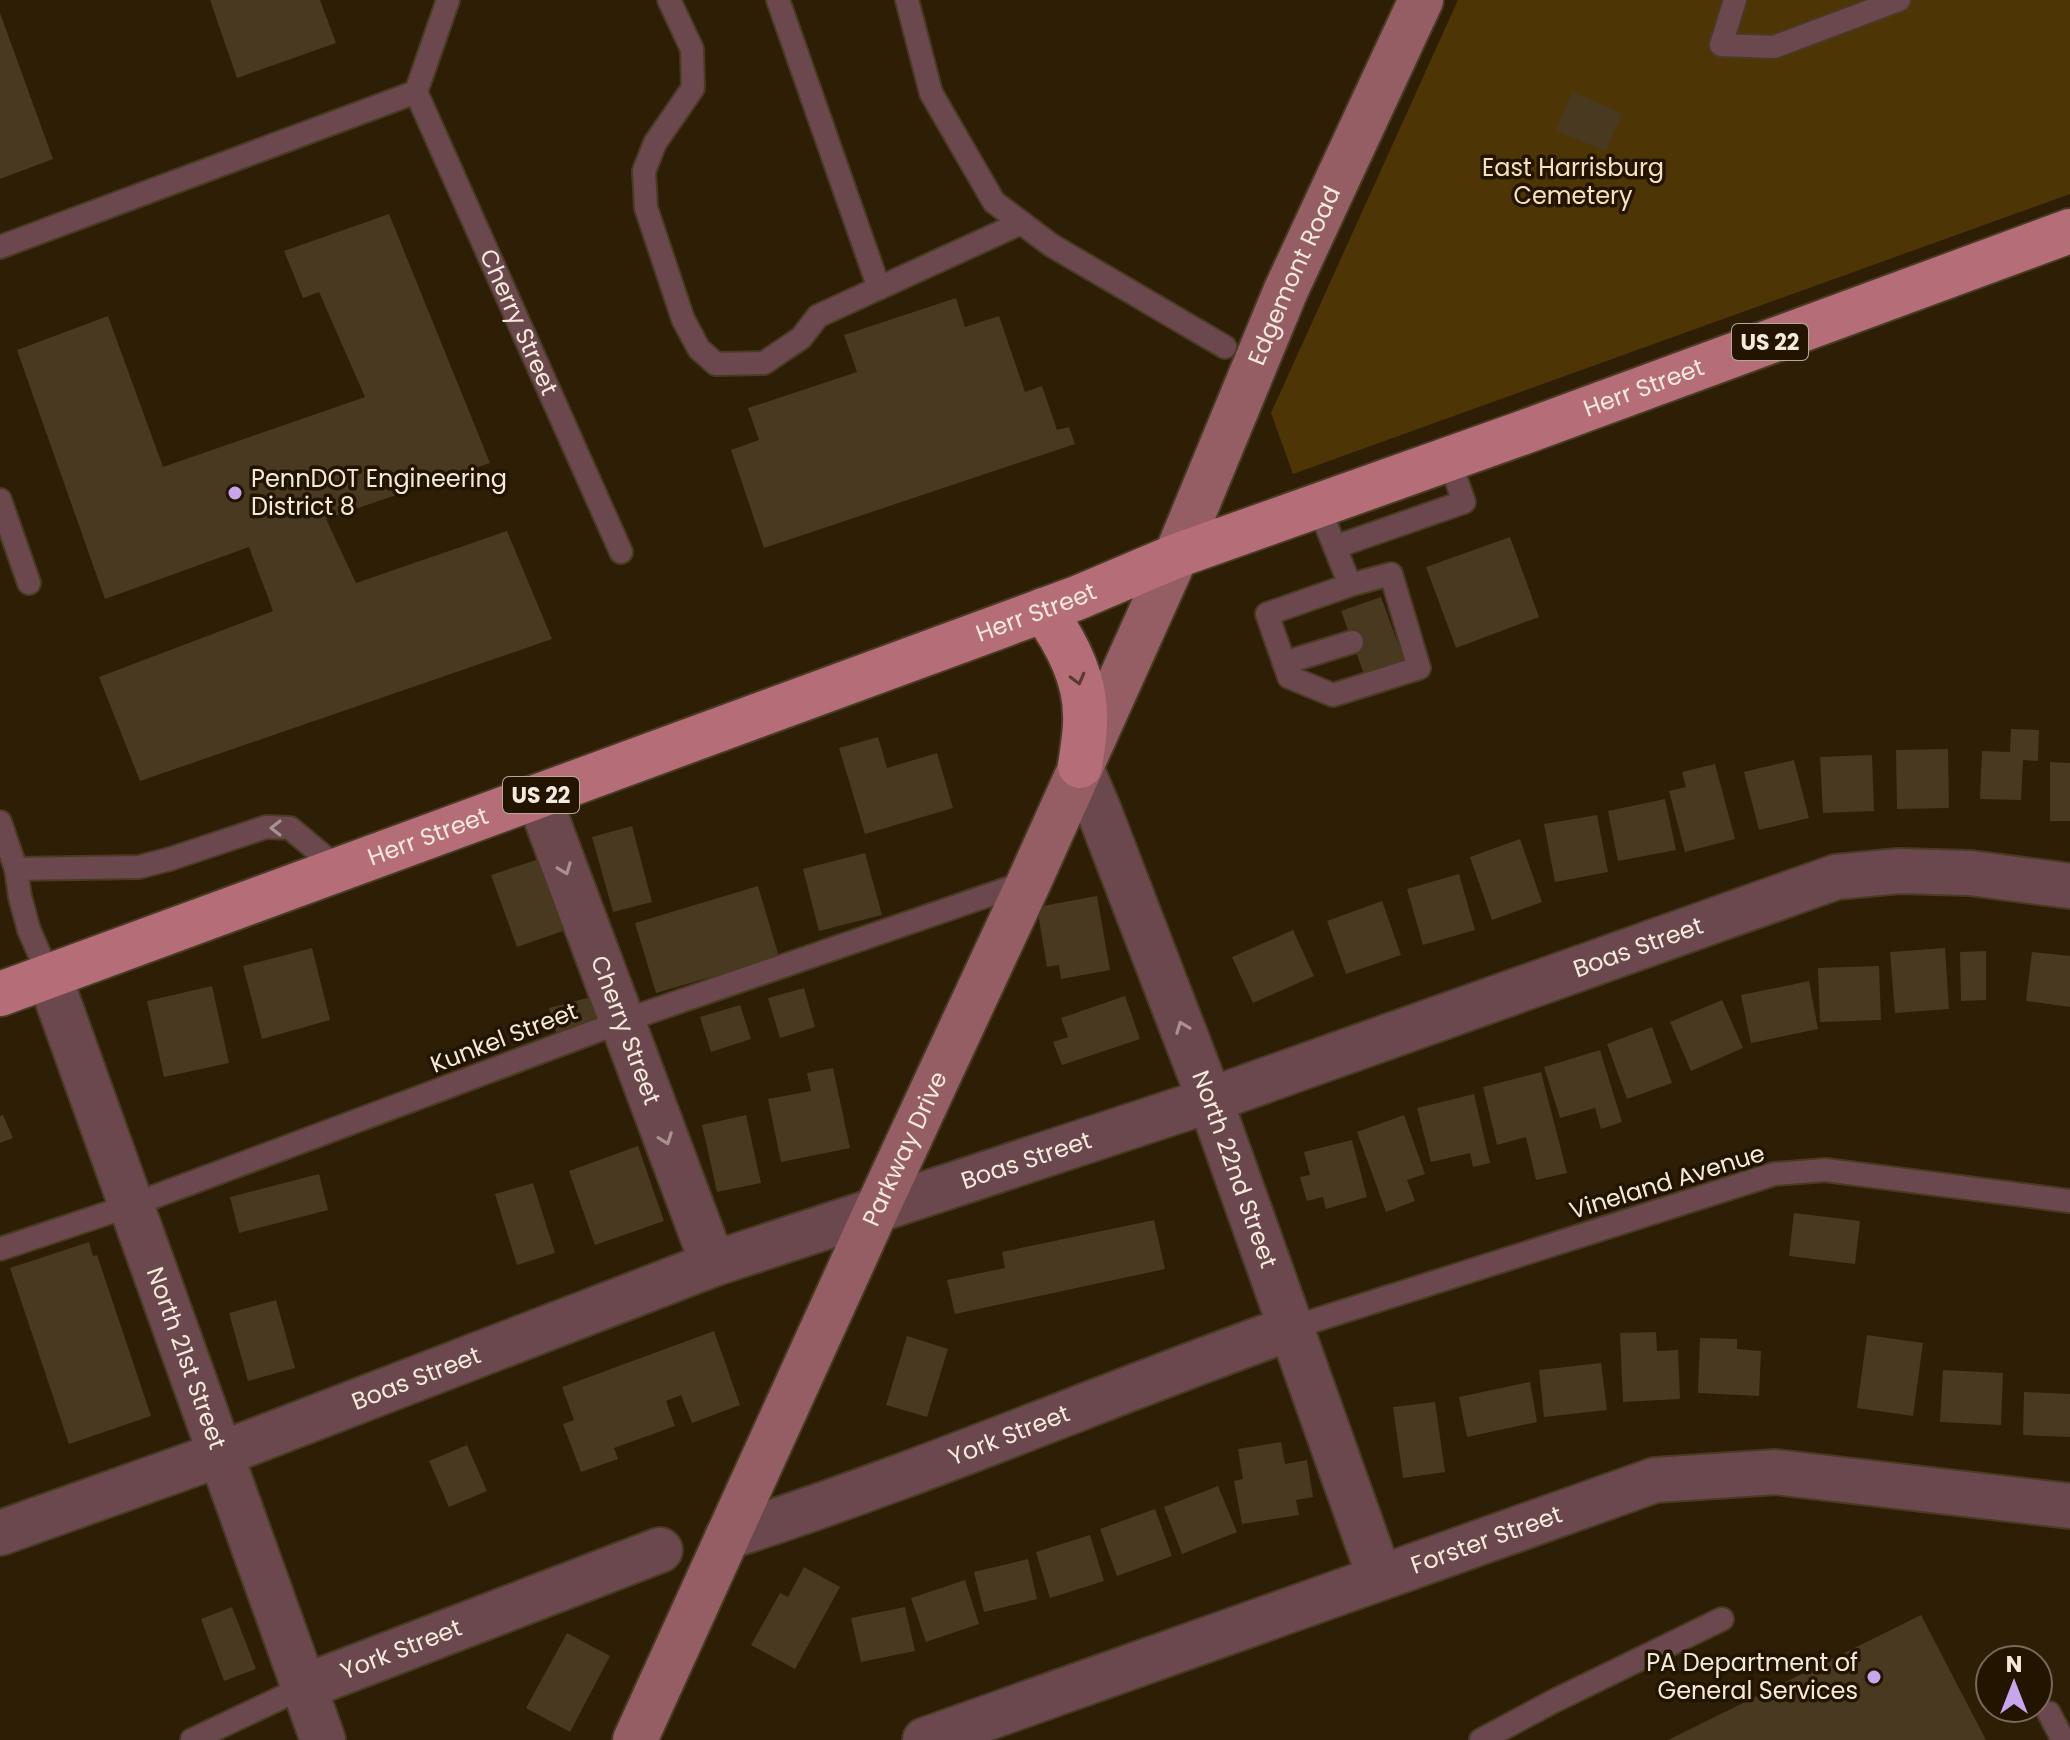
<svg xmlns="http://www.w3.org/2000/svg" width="2070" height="1740" font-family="Poppins,sans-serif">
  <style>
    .green { fill: #4e3506 }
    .building { fill: #493920 }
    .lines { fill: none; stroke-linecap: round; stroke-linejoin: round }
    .lane-casing { stroke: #493b23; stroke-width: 26 }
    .street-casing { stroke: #493b23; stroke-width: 48 }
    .secondary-casing { stroke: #493b23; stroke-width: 48 }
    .primary-casing { stroke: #493b23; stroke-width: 48 }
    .lane { stroke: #6b484d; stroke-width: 22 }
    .street { stroke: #6b484d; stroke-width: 44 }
    .secondary { stroke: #955e65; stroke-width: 44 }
    .primary { stroke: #b56e78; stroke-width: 44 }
    .oneway { stroke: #5d3830 }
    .oneway2 { stroke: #a9918d }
    .poi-dot { fill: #c9a5ee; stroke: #231400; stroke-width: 3 }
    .labels { text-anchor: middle; stroke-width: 7; stroke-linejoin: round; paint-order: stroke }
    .shield { fill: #231400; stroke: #b5aa99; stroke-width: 2 }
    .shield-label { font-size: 22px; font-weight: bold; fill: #f4eadb }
    .park-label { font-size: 24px; fill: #f9e0bc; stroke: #231400 }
    .street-label { font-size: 24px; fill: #f4eadb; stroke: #231400 }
    .poi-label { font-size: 24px; fill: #f4eadb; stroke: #231400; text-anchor: start }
  </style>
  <rect width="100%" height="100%" fill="#2d1e05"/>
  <path class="green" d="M 1458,0 L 2070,0 L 2070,194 L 1293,474 L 1271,413 Z"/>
  <path class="building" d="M 210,0 L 320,0 L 336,43 L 237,78 Z
    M 0,13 L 53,159 L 0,179 Z
    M 1572,92 L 1622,113 L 1606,151 L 1556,131 Z
    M 389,214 L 490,463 L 326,519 L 356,583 L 507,531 L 552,639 L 140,781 L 99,677 L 273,611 L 249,547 L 105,599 L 17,350 L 108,316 L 163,467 L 365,397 L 319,292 L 303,298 L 284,251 Z
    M 956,298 L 965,327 L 999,316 L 1025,392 L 1042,386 L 1057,430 L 1069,427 L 1075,444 L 764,548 L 731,450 L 759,440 L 748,408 L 857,372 L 844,335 Z
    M 1510,537 L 1539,617 L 1456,648 L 1426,567 Z
    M 1381,597 L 1407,668 L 1367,682 L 1341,611 Z
    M 2011,729 L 2039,730 L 2038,761 L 2023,760 L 2021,800 L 1980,799 L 1982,751 L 2010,752 Z
    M 878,737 L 887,768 L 937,753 L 953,808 L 865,834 L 839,748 Z
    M 1948,749 L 1949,808 L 1897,809 L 1896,750 Z
    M 1872,755 L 1874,811 L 1823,813 L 1820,757 Z
    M 1794,760 L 1809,818 L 1759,830 L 1744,772 Z
    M 2050,762 L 2070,763 L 2070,821 L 2050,821 Z
    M 1715,764 L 1735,839 L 1685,852 L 1669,791 L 1686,787 L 1682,772 Z
    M 1665,799 L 1676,850 L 1618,861 L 1608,811 Z
    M 1597,815 L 1608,872 L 1555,882 L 1544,824 Z
    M 632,826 L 652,902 L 613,912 L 592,837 Z
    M 1520,839 L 1542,902 L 1492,920 L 1470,857 Z
    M 865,853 L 882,915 L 819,931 L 803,869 Z
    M 539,859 L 563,931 L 517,947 L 491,875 Z
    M 1459,874 L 1475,930 L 1423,945 L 1407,889 Z
    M 758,886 L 779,957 L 656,993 L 635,923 Z
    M 1097,896 L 1110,970 L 1061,979 L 1059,965 L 1047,967 L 1037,907 Z
    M 1382,901 L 1401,955 L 1346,974 L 1327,921 Z
    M 1293,930 L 1314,976 L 1253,1003 L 1232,957 Z
    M 312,948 L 330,1020 L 262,1039 L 243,966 Z
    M 1945,948 L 1949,1009 L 1895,1013 L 1890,952 Z
    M 1986,951 L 1986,1000 L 1961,1001 L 1960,952 Z
    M 2032,952 L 2070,956 L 2070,1007 L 2026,1001 Z
    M 1879,966 L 1881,1020 L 1820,1022 L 1818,968 Z
    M 1809,981 L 1818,1029 L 1751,1043 L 1741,995 Z
    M 212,986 L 229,1063 L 164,1077 L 147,1001 Z
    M 804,988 L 815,1027 L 780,1038 L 768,998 Z
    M 1125,996 L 1140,1039 L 1062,1065 L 1053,1042 L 1068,1037 L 1061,1018 Z
    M 591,997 L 599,1026 L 557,1037 L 549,1008 Z
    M 1722,1000 L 1743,1048 L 1691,1071 L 1670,1022 Z
    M 740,1005 L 751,1039 L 711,1052 L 700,1017 Z
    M 1652,1027 L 1672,1083 L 1627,1099 L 1607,1044 Z
    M 1600,1050 L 1622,1122 L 1601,1129 L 1595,1108 L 1560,1118 L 1544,1067 Z
    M 833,1068 L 850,1148 L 781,1162 L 768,1099 L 811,1091 L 807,1073 Z
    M 1541,1072 L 1567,1173 L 1536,1180 L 1526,1137 L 1497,1145 L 1483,1087 Z
    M 1474,1094 L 1490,1163 L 1473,1167 L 1470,1153 L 1431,1162 L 1417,1108 Z
    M 3,1115 L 13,1138 L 0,1143 L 0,1116 Z
    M 746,1115 L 761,1183 L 717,1192 L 702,1125 Z
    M 1404,1115 L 1425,1174 L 1407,1180 L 1415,1201 L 1386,1212 L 1357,1132 Z
    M 1352,1140 L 1367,1197 L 1326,1209 L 1323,1197 L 1307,1201 L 1300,1177 L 1310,1175 L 1304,1152 Z
    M 638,1146 L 664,1221 L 595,1245 L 569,1171 Z
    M 319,1174 L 328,1210 L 239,1233 L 230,1197 Z
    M 533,1183 L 555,1253 L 517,1265 L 495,1194 Z
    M 1794,1213 L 1860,1221 L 1855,1264 L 1789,1256 Z
    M 1154,1220 L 1165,1269 L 955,1314 L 947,1280 L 1005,1268 L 1002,1252 Z
    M 89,1242 L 93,1256 L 97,1255 L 151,1416 L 69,1444 L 10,1268 Z
    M 276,1300 L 295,1368 L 248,1381 L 229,1313 Z
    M 714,1331 L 740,1405 L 692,1423 L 681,1395 L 666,1401 L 675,1426 L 614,1448 L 618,1459 L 581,1472 L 563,1424 L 574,1420 L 562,1387 Z
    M 1656,1332 L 1657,1351 L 1678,1350 L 1680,1399 L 1623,1402 L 1620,1333 Z
    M 1867,1335 L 1923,1343 L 1913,1416 L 1857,1408 Z
    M 907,1336 L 948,1349 L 927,1417 L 886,1405 Z
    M 1700,1338 L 1737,1339 L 1737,1349 L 1761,1351 L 1759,1396 L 1698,1393 Z
    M 1601,1363 L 1607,1410 L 1544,1417 L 1539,1370 Z
    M 1943,1370 L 2003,1373 L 2001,1425 L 1940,1422 Z
    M 1530,1382 L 1537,1422 L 1467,1437 L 1459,1397 Z
    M 2024,1392 L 2070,1394 L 2070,1437 L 2023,1435 Z
    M 1435,1402 L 1445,1472 L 1403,1478 L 1393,1407 Z
    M 1281,1442 L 1285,1464 L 1307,1460 L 1313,1497 L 1296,1500 L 1299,1515 L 1242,1524 L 1234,1481 L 1243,1479 L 1238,1449 Z
    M 467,1445 L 487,1491 L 449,1507 L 429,1461 Z
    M 1218,1486 L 1237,1532 L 1182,1554 L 1164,1507 Z
    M 1155,1509 L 1172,1556 L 1117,1576 L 1100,1529 Z
    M 1090,1535 L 1104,1581 L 1050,1598 L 1036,1552 Z
    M 1028,1559 L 1037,1599 L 984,1612 L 974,1572 Z
    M 804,1567 L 840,1587 L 795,1669 L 751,1645 L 780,1593 L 788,1597 Z
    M 965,1580 L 979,1624 L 926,1642 L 911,1598 Z
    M 232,1607 L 256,1669 L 224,1681 L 201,1619 Z
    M 905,1607 L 915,1651 L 861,1662 L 851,1618 Z
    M 1921,1615 L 1986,1740 L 1668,1740 Z
    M 567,1633 L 610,1656 L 570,1732 L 526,1708 Z"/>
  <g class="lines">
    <g class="lane-casing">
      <g id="lane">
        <path d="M 669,0 L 692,49 L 693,88 L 655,143 L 644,171 L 646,208 L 683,319 L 699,349 L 716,364 L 764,363 L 801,338 L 818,316 L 1021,223"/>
        <path d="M 778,0 L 879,288"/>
        <path d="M 907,0 L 931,93 L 994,202 L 1051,245 L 1225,347"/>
        <path d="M 1735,0 L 1721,45 L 1774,47 L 1899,0"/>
        <path id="s1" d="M 416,92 L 621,552"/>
        <path d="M 416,92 L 448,0"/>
        <path d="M 0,247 L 416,92"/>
        <path d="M 0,500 L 29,583"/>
        <path d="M 1318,505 L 1350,585 L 1267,614 L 1289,677 L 1333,695 L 1419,668 L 1391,574 L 1350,585"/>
        <path d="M 1335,547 L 1464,502 L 1449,459"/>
        <path d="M 1284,663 L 1352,642"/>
        <path d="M 0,822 L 16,869 L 20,897 L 29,930 L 49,976"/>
        <path d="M 16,869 L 139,867 L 170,859 L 266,827 L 290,828 L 339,869"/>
        <path d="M 0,1249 L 132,1205 L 623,1021 L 1027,882"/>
        <path d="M 1291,1328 L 1774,1174 L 1825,1170 L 2070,1201"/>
        <path d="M 2049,1713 L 2063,1740"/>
        <path d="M 192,1740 L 304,1687"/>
        <path d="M 1481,1740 L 1556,1700 L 1722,1619"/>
      </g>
    </g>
    <g class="street-casing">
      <g id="street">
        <path id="s2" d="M 1080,766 L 1099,811 L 1210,1100 L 1380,1578"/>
        <path id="s3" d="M 538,796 L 713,1264"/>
        <path id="s4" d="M 49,976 L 323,1740"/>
        <path id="s5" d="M 0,1533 L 221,1454 L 713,1264 L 1210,1100 L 1836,877 L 1899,871 L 1970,873 L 2070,886"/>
        <path id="s6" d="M 727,1537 C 918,1476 1102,1396 1291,1328"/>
        <path id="s7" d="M 304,1687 L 660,1550"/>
        <path id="s8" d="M 925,1740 L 1655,1480 L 1776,1472 L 2070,1506"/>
      </g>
    </g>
    <g class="secondary-casing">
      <g id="secondary">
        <path id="s9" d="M 635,1740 L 876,1211 L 1029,882 L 1176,556 L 1286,290 L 1421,0"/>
      </g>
    </g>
    <g class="primary-casing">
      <g id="primary">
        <path d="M 1043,610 C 1065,640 1085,677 1085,715 C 1086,732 1082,750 1080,766"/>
        <path id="s10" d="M 0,994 L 1077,598 L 1176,556 L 1519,434 L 2070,231"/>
      </g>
    </g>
    <use href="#lane" class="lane"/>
    <use href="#street" class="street"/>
    <use href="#secondary" class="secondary"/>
    <use href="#primary" class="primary"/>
  </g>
  <defs><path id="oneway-chevron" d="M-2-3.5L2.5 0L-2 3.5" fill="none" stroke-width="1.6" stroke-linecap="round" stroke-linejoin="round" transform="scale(2)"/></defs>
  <use class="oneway" href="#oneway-chevron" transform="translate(1078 679) rotate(75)"/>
  <g class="oneway2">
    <use href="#oneway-chevron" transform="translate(276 828) rotate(-180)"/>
    <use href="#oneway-chevron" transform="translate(565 869) rotate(69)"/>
    <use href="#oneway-chevron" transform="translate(1182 1027) rotate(-111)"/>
    <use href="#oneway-chevron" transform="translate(666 1139) rotate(70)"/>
  </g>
  <g class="poi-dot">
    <circle cx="235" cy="493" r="8"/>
    <circle cx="1874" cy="1677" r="8"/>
  </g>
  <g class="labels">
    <g class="shield">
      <rect x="1732" y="324" width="76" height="36" rx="6"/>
      <rect x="503" y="777" width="76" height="36" rx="6"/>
    </g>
    <g class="shield-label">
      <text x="1770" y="350">US 22</text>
      <text x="541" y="803">US 22</text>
    </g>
    <g class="park-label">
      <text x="1573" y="176">East Harrisburg<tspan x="1573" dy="28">Cemetery</tspan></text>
    </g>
    <g class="street-label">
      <text dy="8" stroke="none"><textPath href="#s9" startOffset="1606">Edgemont Road</textPath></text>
      <text dy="8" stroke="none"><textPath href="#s1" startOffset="252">Cherry Street</textPath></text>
      <text dy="8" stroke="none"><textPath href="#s10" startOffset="1752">Herr Street</textPath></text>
      <text dy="8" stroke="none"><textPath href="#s10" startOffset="1104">Herr Street</textPath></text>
      <text dy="8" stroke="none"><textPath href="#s10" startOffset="456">Herr Street</textPath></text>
      <text dy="8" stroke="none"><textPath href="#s5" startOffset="1740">Boas Street</textPath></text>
      <text dy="8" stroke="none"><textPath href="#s3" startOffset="250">Cherry Street</textPath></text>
      <text transform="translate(504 1038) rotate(-21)" y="8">Kunkel Street</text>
      <text dy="8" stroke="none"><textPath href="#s9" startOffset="650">Parkway Drive</textPath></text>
      <text dy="8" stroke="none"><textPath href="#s5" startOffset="1092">Boas Street</textPath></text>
      <text dy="8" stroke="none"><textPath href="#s2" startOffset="432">North 22nd Street</textPath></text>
      <text transform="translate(1667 1182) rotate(-17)" y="8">Vineland Avenue</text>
      <text dy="8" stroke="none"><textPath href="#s4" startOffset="406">North 21st Street</textPath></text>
      <text dy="8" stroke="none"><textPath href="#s5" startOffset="444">Boas Street</textPath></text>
      <text dy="8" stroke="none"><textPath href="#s6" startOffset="300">York Street</textPath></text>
      <text dy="8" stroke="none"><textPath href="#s8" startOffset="596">Forster Street</textPath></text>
      <text dy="8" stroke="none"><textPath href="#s7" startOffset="104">York Street</textPath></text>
    </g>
    <g class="poi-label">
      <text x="251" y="487">PennDOT Engineering<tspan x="251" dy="28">District 8</tspan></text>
      <text x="1858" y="1671" text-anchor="end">PA Department of<tspan x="1858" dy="28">General Services</tspan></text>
    </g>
  </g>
  <g transform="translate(2014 1684)"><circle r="38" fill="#231400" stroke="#776a58" stroke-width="2"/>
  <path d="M0-6L14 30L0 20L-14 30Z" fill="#c9a5ee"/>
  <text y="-12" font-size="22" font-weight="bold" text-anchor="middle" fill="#f4eadb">N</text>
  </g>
</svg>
